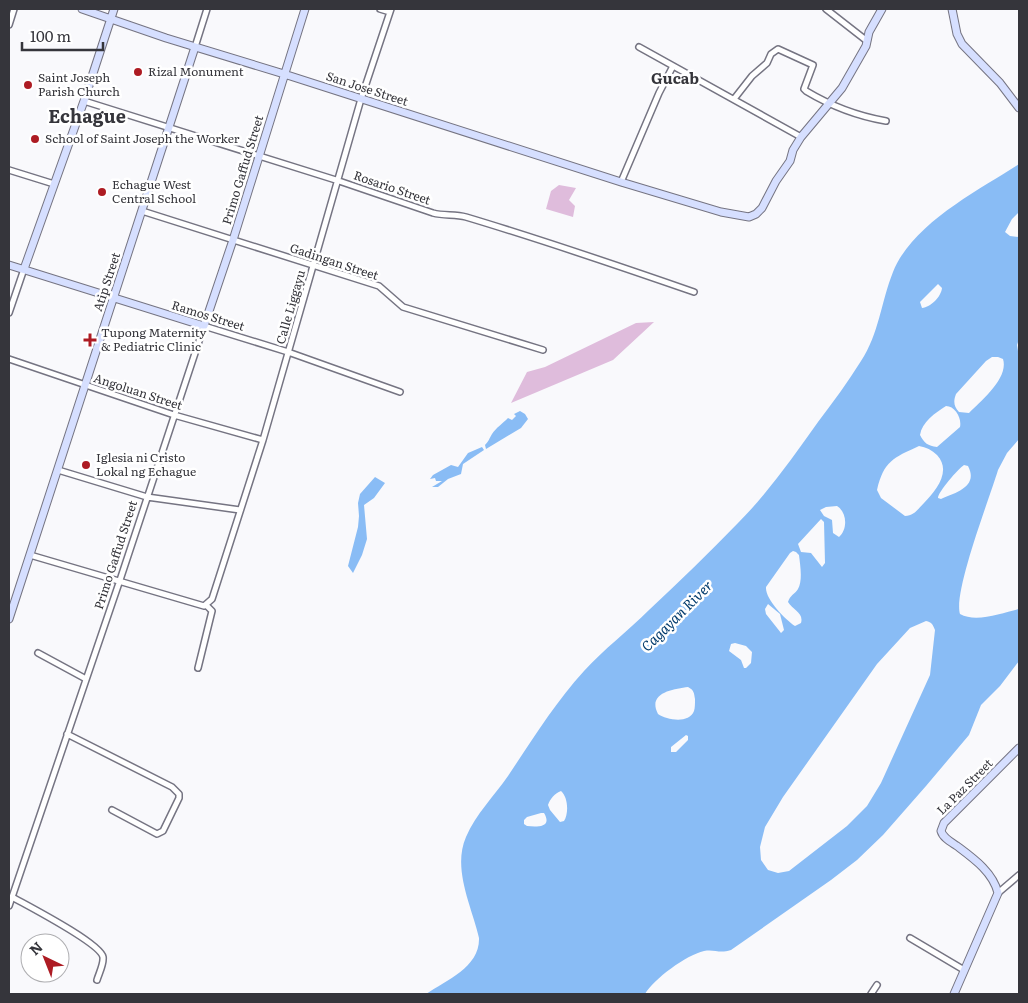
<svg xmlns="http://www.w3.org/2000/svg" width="1028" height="1003" font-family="Literata,serif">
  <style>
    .green { fill: #dfbcdc }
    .water { fill: #89bcf5; fill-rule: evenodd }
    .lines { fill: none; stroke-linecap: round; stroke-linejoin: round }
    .street-casing { stroke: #757482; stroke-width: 8 }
    .secondary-casing { stroke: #757482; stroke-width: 9 }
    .street { stroke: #fff; stroke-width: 5 }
    .secondary { stroke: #d6dfff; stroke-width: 7 }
    .poi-dot { fill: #ad1b23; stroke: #fff; stroke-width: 2 }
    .labels { text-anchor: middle; stroke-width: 5; stroke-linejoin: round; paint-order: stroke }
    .poi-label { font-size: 12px; fill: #35353b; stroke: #fff; text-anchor: start }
    .street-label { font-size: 12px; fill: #35353b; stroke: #fff }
    .water-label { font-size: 14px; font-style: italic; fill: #013a6c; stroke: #fff }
    .quarter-label { font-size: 15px; font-weight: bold; fill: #35353b; stroke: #fff }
    .district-label { font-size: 18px; font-weight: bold; fill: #35353b; stroke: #fff }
  </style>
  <rect width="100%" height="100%" fill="#f9f9fc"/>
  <path class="green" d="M 559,185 L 576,188 L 569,200 L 575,206 L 573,217 L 546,209 L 551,191 Z
    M 654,322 L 613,360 L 511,403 L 527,372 L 545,367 L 636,323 Z"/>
  <path class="water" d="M 1019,164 L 1019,212 L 1012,219 L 1005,232 L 1010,236 L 1019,237 L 1019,339 L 1017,345 L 1019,357 L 1019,439 L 1007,453 L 998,470 C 990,497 953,592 960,614 C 976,623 1002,613 1019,609 L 1019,661 L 1000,686 L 981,705 L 969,735 L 926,786 L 883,835 L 857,860 L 831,880 L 731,950 C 719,954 715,949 704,951 C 686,955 654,979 645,994 L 426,994 C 447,980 480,967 479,938 C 472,907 452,869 466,837 C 476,814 494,796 508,776 C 532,740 555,703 584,671 C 604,649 628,631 649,610 C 679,582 709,553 738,523 C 768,493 793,457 818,422 C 833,402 848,382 861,361 C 879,334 881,302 893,272 C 912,224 977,191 1019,164 ZM 938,284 L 942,288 C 941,297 931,307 922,308 L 920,302 ZM 992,357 L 998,357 L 1003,359 C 1009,378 981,401 969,413 L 959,412 C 954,406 953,402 956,394 L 986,361 ZM 946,406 C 955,406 962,418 960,427 L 937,447 C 928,446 924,443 920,435 C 922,422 935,413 946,406 ZM 919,446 C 926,447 932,450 937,455 C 952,471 936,491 924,503 C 918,509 914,516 905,516 L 881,498 L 877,490 C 884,461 893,458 919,446 ZM 964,465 L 968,466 C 979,487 955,493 941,499 L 938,498 C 938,492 958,469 964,465 ZM 837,506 C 847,512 848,529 839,537 L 833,533 L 832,520 L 824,516 L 820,510 L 826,507 ZM 821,519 L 824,522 L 825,563 L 822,567 L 811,553 L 801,552 L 798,544 ZM 793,551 L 796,552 L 799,555 C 800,564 803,580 798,589 C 795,594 790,595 788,602 C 793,610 804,613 801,623 L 795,626 C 785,619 765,599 766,587 L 790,553 ZM 768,604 L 780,614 L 784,630 L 781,633 L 766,614 L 765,609 ZM 926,621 C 932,622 933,625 935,630 L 930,675 L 881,783 L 867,806 L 847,826 L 789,871 L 778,873 L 768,870 L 761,860 L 760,847 L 765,827 L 783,797 L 877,664 L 910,628 ZM 735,643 L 746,646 L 752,652 L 751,663 L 746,668 L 744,668 L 741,660 L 729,651 L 731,644 ZM 688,687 C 694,690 694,693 695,699 C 695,703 695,708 694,711 C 689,724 667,720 658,714 C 647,693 673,689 688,687 ZM 686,735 L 688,736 L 688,740 L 676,752 L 671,752 L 671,747 ZM 561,791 C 568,797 569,813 564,821 L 560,822 L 550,810 L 548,805 C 550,799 555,793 561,791 ZM 541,813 L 544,813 C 553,828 536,827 527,826 L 524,824 L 524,820 L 527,817 Z
    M 520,411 L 525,414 L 528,419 L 521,428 L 486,449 L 485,445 C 489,441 489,439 492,434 C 496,428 503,423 508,418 L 512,420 L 516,416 L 514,414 Z
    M 482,447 L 484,450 L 463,464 L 461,474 L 448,479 L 438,487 L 432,487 L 442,481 L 436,481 L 435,478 L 430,479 L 433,475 L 451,465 L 458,467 L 468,453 Z
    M 375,477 L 385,483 L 374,498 L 364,505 L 367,539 L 362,555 L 353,573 L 348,566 L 358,527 L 359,516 L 358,503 L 360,494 Z"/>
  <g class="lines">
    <g class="street-casing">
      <path id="street" d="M 380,9 L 390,12
        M 826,9 L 867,41
        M 9,25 L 14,9
        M 195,47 L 207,9
        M 639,47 L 801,137
        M 734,99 L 752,76 L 767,63 L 771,54 L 778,49 L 813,65 L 804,89 L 806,91 C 831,106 857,116 886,121
        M 84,101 L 339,181 L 433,213 C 444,216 455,214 466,217 C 543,240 619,266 694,292
        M 9,170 L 54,184
        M 621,182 L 659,93 L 673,66
        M 142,211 L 379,286 L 403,307 L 543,350
        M 9,313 L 24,269
        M 9,359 L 174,415 L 263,440
        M 58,470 L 147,497 L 240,510
        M 30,555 L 204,606 L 212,599 L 263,440 L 361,99 L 391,9
        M 38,653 L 86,679
        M 198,668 L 212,611 L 206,605
        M 67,734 L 172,787 L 179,794 L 179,798 L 163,831 L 157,834 L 112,810
        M 998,893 L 1019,875
        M 12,897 C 28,906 100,943 103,957 C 104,964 99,973 97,980
        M 9,906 L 120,580 L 204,326 L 288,352 L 400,392
        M 910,938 L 964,970
        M 871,994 L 877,985"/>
    </g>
    <g class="secondary-casing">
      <path id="secondary" d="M 82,9 L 166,38 L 284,74 L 621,182 L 721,212 L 749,217 L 756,214 L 762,208 L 776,181 L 790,161 L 793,150 L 801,137 L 842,88 L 866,46 L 869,32 L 882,9
        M 952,9 L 957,34 L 962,44 L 1000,83 L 1019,108
        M 9,265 L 204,326 L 233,240 L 305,9
        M 24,269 L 84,101 L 114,9
        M 9,619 L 195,47
        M 954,994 L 998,893 C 993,872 973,858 957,846 C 951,842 943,838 941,831 L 944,823 L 1019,748"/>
    </g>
    <use href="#street" class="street"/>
    <use href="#secondary" class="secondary"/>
  </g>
  <g class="poi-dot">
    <circle cx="138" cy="72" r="5"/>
    <circle cx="28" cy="85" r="5"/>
    <circle cx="35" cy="139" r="5"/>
    <circle cx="102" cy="192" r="5"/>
    <path d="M87.5 332.5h5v5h5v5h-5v5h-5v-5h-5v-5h5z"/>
    <circle cx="86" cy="465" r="5"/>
  </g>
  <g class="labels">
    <g class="poi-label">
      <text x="148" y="76">Rizal Monument</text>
      <text x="38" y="82">Saint Joseph<tspan x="38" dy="14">Parish Church</tspan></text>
      <text x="45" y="143">School of Saint Joseph the Worker</text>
      <text x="112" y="189">Echague West<tspan x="112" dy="14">Central School</tspan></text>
      <text x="101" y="337">Tupong Maternity<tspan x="101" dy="14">&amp; Pediatric Clinic</tspan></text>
      <text x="96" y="462">Iglesia ni Cristo<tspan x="96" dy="14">Lokal ng Echague</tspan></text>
    </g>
    <g class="street-label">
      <text transform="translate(367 89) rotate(18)" y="4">San Jose Street</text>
      <text transform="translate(243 170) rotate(-73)" y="4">Primo Gaffud Street</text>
      <text transform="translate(392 188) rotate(19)" y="4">Rosario Street</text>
      <text transform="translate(334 262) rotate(18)" y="4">Gadingan Street</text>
      <text transform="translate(107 282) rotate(-72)" y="4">Atip Street</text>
      <text transform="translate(291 307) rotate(-74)" y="4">Calle Liggayu</text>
      <text transform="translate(208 316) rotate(17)" y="4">Ramos Street</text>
      <text transform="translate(138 392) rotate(18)" y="4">Angoluan Street</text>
      <text transform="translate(116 555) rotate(-72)" y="4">Primo Gaffud Street</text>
      <text transform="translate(965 787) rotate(-45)" y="4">La Paz Street</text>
    </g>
    <g class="water-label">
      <text transform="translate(677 616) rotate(-45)" y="5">Cagayan River</text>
    </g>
    <g class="quarter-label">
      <text x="675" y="84">Gucab</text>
    </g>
    <g class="district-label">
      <text x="87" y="123">Echague</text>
    </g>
  </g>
  <rect width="1028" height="1003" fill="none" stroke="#35353b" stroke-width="20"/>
  <g transform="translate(45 958) rotate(317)"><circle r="24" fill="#ffffff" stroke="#aeaeb1"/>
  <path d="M0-4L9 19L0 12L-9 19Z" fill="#ad1b23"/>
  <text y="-8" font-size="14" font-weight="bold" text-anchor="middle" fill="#35353b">N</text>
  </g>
  <path d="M22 42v8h81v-8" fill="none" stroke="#35353b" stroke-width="2.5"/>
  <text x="30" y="42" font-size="15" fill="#35353b" stroke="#ffffff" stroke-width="4" paint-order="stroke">100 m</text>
</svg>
